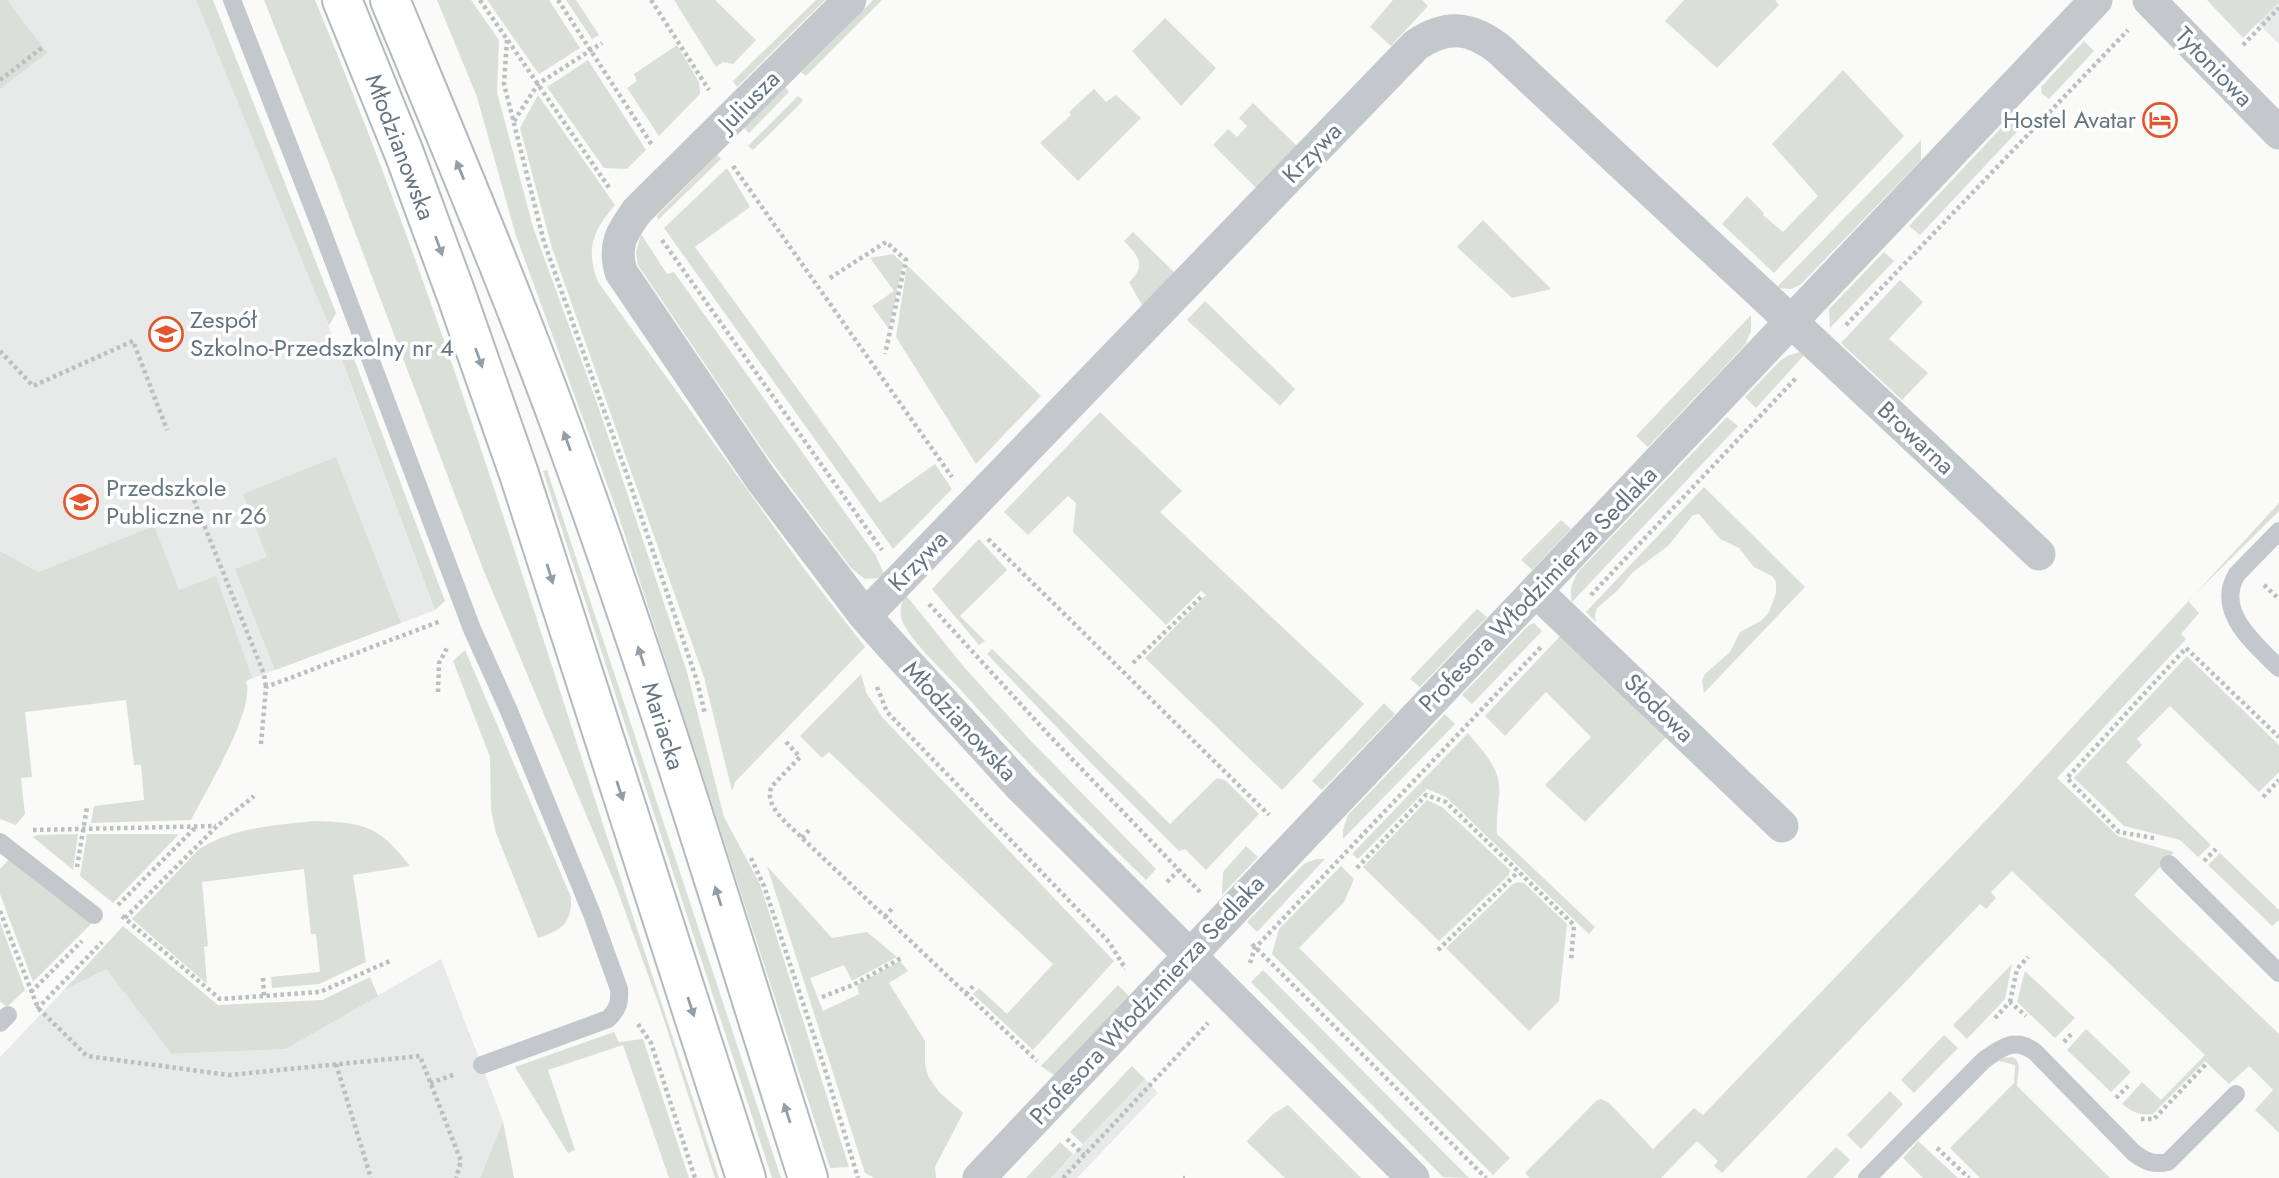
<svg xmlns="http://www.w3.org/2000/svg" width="2279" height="1178" font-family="Jost,sans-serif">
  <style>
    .built { fill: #e8e9e9 }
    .green { fill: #dadfd7 }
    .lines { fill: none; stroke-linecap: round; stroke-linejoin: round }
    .secondary-casing { stroke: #b3babf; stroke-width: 42 }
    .path { stroke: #bbbfc2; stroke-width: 4.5; stroke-dasharray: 3.5 3.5; stroke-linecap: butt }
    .lane { stroke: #c3c8cc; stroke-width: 18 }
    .street { stroke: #c3c8cc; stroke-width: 33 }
    .secondary { stroke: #fff; stroke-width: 38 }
    .oneway { fill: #939fa8 }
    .labels { text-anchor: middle; stroke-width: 7; stroke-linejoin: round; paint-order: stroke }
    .street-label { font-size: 24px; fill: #657683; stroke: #fff }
    .poi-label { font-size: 24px; fill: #657683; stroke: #fff; text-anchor: start }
  </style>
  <rect width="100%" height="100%" fill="#fafaf8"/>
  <path class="built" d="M 0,0 L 196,0 L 312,282 L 435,610 L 246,681 L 0,551 Z
    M 2279,0 L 2279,44 L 2258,23 Z
    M 441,959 L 503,1121 L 480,1178 L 0,1178 L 0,1057 L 64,990 L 106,969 L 173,1054 L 286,1049 Z
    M 1145,1079 L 1158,1093 L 1077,1178 L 1051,1178 Z"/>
  <path class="green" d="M 0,0 L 7,0 L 47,53 L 0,89 Z
    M 196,0 L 213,0 L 336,313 L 329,326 Z
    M 264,0 L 315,0 C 418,247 499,501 581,756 C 626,897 673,1037 719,1178 L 715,1178 L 661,1011 L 616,886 L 483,569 L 333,174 Z
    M 437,0 L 471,0 L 499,40 L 497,92 L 533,227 L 598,406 L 687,672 L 724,817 L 760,884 L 849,1167 L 830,1168 L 618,514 L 516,236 L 477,97 Z
    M 487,0 L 549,0 L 580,48 L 539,74 Z
    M 566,0 L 576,0 L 599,35 L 592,39 Z
    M 674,0 L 715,0 L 756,40 L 733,64 L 723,62 L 716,67 Z
    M 816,0 L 825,0 L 737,87 L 733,81 Z
    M 873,0 L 882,0 L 806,76 L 801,72 Z
    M 1393,0 L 1422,0 L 1428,6 L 1391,46 L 1370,27 Z
    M 1684,0 L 1775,0 L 1779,5 L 1717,68 L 1665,21 Z
    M 2207,0 L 2279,0 L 2279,2 L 2243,38 Z
    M 1165,18 L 1216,68 L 1181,106 L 1132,51 Z
    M 2084,41 L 2094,51 L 2049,99 L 2042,94 L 2041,87 Z
    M 677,45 L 699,82 L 700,94 L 659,136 L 627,88 L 637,81 L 634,74 Z
    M 588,60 L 646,150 L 627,169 L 604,168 L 547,87 Z
    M 1843,70 L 1904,136 L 1774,273 L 1722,224 L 1747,196 L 1764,213 L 1763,215 L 1783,232 L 1818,196 L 1772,144 Z
    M 785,87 L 789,92 L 749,133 L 744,128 Z
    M 1094,89 L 1106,102 L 1116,95 L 1141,118 L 1078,181 L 1040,143 L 1071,115 L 1069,112 Z
    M 538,95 L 615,205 C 593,231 585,248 598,282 L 805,570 L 865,647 L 735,782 L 732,791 L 704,677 L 552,248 L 520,128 Z
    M 798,96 L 803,100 L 798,106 L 753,150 L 748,146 Z
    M 1253,103 L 1297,146 L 1257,189 L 1213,145 L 1228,129 L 1237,137 L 1247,126 L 1239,118 Z
    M 2015,113 L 2021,113 L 2028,120 L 1920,235 L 1909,226 Z
    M 1921,140 L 1921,160 L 1800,285 L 1791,289 L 1776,288 Z
    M 717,155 L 721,159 L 658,220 L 657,216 Z
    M 727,168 L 750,207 L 695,247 L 880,503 L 935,464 L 952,489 L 893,549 L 664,228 Z
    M 1483,220 L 1551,289 L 1512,298 L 1457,247 Z
    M 1133,232 L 1176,274 L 1144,309 L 1129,282 C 1147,266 1138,255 1124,241 Z
    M 641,234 L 667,274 L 674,272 L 876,556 L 884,574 L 878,578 L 865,579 L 851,568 L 765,453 L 638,265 L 636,252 Z
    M 1884,252 L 1894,261 L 1830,328 L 1829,309 Z
    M 893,254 L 903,263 L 889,329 L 872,306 L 894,291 L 870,258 Z
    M 907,265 L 1041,396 L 976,464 L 896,337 Z
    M 1900,280 L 1923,302 L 1889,339 L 1928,373 L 1902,400 L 1841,343 Z
    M 1205,301 L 1295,389 L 1280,406 L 1187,320 Z
    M 1751,315 L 1751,331 L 1745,345 L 1648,447 L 1636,436 Z
    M 338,350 L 353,356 L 445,601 L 435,610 Z
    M 1800,352 L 1805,354 L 1756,408 L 1745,397 L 1780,361 L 1787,356 Z
    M 1100,412 L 1182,491 L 1160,512 L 1364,704 L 1282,790 L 1145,658 L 1206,595 L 1201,591 L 1166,625 L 1073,532 L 1076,503 L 1068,496 L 1028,535 L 1004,512 Z
    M 1727,417 L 1738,426 L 1572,602 C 1569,591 1572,581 1579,571 Z
    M 336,457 L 401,623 L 275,670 L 235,569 L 267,557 L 243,494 Z
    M 547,470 L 781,1178 L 772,1178 L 543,471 Z
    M 1704,487 L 1805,587 L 1704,693 L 1702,680 L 1705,674 L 1730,652 L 1740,632 L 1761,621 L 1769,612 L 1776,593 L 1776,582 L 1772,576 L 1754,567 L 1739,548 L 1720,539 L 1699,514 L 1693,515 L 1668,546 L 1633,572 L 1617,591 L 1597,608 L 1595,615 L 1596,622 L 1586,612 Z
    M 2279,503 L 2279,511 L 2188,601 L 2199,613 L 2181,634 L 2186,639 L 2057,778 L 2118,836 L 2174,852 L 2134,895 L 2279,1034 L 2279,1133 L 2255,1110 L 2273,1090 L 2249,1066 L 2229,1084 L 2205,1061 L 2153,1114 C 2139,1116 2133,1112 2122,1104 L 2142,1082 L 2161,1100 L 2205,1055 L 2012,871 L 1991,892 L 1996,898 L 1986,909 L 1980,904 L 1722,1173 L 1714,1166 L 1718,1161 L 1697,1141 L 1661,1178 L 1530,1178 L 1525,1173 L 1596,1101 L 1601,1099 L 1609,1103 L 1653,1149 L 1694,1108 L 1703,1115 L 1995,811 Z
    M 1561,520 L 1571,529 L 1532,570 L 1521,560 Z
    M 154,526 L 179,590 L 216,576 L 252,678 L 246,681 C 256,710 205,792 191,820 L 91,823 L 94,806 L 144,800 L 141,765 L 134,765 L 126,700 L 25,712 L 32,777 L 21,778 L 25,814 L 16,825 L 0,819 L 0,551 L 39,572 Z
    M 979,539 L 1007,570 L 960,616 L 985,641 L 979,645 L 932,589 Z
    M 905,594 L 964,667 L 1029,739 L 1156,869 L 1146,880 C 1082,818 1019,756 960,689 C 943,671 916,646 904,625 C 898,614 901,604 905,594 Z
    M 1477,609 L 1487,617 L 1420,687 L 1410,679 Z
    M 1534,623 L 1542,631 L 1472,704 L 1462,695 L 1528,626 Z
    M 1561,635 L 1668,735 L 1585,822 L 1545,785 L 1591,737 L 1546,692 L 1505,736 L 1485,716 Z
    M 992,649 L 1170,824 L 1217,778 L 1225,780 L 1259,814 L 1206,870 L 1185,849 L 1179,851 L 1088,760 L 987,654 Z
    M 465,650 L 571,897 C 572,923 562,930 538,938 L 496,833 L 491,810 L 490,757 L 453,661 Z
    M 2187,656 L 2279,745 L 2279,772 L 2259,792 L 2170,706 L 2137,739 L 2142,745 L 2126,762 L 2211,845 L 2198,857 L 2180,840 L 2124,826 L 2074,778 Z
    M 861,674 L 866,692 L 882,717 L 1114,961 L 1033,1050 L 973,994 L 979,988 L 1007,1014 L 1053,964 L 829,752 L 822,758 L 800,736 Z
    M 1384,703 L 1395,714 L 1322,790 L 1312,781 Z
    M 1445,714 L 1455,724 L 1343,839 L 1343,830 L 1348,815 Z
    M 1468,733 C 1483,752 1502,769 1499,795 C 1498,809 1496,820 1497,834 L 1595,927 L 1589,934 L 1446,797 L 1427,789 L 1358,859 L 1352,854 Z
    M 1427,800 L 1442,807 L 1510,870 L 1509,875 L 1439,941 L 1363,867 Z
    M 316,821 C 366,823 379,826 410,866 L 353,875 L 366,962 L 319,984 L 272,988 L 271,977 L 320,972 L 316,934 L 311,934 L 304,869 L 202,882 L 208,946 L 204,947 L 207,984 L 132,919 L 199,849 C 234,827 276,825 316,821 Z
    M 78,834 L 73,870 L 33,837 L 37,835 Z
    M 87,834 L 179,834 L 113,903 L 80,876 Z
    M 1246,846 L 1258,857 L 1222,895 L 1223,872 Z
    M 2220,853 L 2279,910 L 2279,920 L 2272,926 L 2208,865 Z
    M 10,858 L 92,923 L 33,982 L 0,894 L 0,869 Z
    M 1317,859 L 1325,859 L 1257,932 L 1247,922 L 1305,863 Z
    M 767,866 L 832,938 L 867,932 L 897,957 L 852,981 L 844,965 L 810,978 L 823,1011 L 859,994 L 857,985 L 900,961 L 908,971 L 889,983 L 925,1041 L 925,1063 L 928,1076 L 939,1092 L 963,1113 L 935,1167 L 936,1178 L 875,1178 L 865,1173 Z
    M 1341,866 L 1354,879 L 1344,902 L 1299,948 L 1510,1158 L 1493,1175 L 1272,954 L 1279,929 Z
    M 1518,882 L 1524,883 L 1567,924 L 1559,1001 L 1529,1031 L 1446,948 L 1513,884 Z
    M 0,922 L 25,990 L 7,1007 L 0,1001 Z
    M 123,926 L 218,1005 L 322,1000 L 370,977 L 378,996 L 286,1049 L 172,1054 L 106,969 L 64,990 Z
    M 2012,964 L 2005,999 L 1967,1039 L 1953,1025 Z
    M 1263,970 L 1469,1178 L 1443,1177 L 1251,982 Z
    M 2025,971 L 2075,1018 L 2055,1038 L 2017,1002 Z
    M 1118,985 L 1130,997 L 1055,1076 L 1041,1066 Z
    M 2086,1029 L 2131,1072 L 2111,1092 L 2067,1050 Z
    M 614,1032 L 619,1042 L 643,1039 L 689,1178 L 669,1178 L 623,1045 L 548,1070 L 575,1150 L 568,1153 L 515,1067 Z
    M 1944,1035 L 1958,1048 L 1914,1093 L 1901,1080 Z
    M 2012,1057 L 2016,1059 L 2019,1066 L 2017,1086 L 2110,1178 L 1980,1178 L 1950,1148 L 2014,1083 L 2015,1065 L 1999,1061 L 2002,1058 Z
    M 1132,1066 L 1145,1079 L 1083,1144 L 1070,1132 Z
    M 1890,1091 L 1903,1104 L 1861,1149 L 1847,1135 Z
    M 1288,1105 L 1361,1178 L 1285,1178 L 1249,1144 L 1247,1141 L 1273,1114 Z
    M 503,1121 L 514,1178 L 480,1178 Z
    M 1918,1141 L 1958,1178 L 1923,1178 L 1903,1158 Z
    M 1060,1142 L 1073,1154 L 1051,1178 L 1026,1178 Z
    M 1836,1147 L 1850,1160 L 1833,1178 L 1806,1178 Z"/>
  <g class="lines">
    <g class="secondary-casing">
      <path id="secondary" d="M 342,0 L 404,153 L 456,294 L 519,474 L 746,1178
        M 390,0 C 455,157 521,313 578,473 C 662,705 733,943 808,1178"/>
    </g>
    <path class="path" d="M 480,0 L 610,189
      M 558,0 L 652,145
      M 651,0 L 709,90
      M 507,40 L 504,84 L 544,242 L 627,475 L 697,681 L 705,714
      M 2243,45 L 2279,8
      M 0,80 L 43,47
      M 514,121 L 538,84 L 602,43
      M 733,166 L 952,477
      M 662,240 L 882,550
      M 830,278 L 886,242 L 906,260 L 885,354
      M 1846,325 L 2128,30
      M 0,351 L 33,386 L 133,341 L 167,430
      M 194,500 L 264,674 L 266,687
      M 988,539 L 1269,815
      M 2264,585 L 2279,599
      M 1591,595 L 1797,377
      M 929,604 L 1047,733 L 1201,893
      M 1133,663 L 1201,597
      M 877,687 L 887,712 L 1109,942 L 1125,968 L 1124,969
      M 438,692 L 439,663 L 448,646
      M 786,742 L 800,757 L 772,786 C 762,806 790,825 802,838 L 1037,1061
      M 261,744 L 266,687 L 441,621
      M 2263,797 L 2279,780
      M 33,830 L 216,826
      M 802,838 L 810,829
      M 2154,838 L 2119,832 L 2067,778 L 2186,648 L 2279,737
      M 751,858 L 764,886 L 824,1066 L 858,1178
      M 2204,861 L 2216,849
      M 77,867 L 87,807
      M 1357,868 L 1426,795 L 1446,802 L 1574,925 L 1571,961
      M 1167,882 L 1179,870
      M 118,905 L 197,826
      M 0,911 L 38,1008 L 87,1056 L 229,1075 L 420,1056 L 461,1161 L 456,1178
      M 122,916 L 220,999 L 320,992 L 392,960
      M 885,917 L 893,907
      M 125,918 L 217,826 L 254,796
      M 1252,944 L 1486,1178
      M 1438,950 L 1518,872
      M 1250,963 L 1255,948 L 1542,646
      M 263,978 L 264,996
      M 31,992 L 82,941
      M 966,994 L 975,984
      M 822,997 L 853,985 L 903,957
      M 2010,1002 L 2017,969 L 2028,957
      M 37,1009 L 102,942
      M 1995,1018 L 2010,1002 L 2026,1016
      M 638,1024 L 651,1043 L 695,1178
      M 2064,1042 L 2073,1032
      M 336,1064 L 371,1178
      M 430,1083 L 456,1074
      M 2116,1098 L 2128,1086
      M 2141,1119 L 2154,1119 L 2207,1063
      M 1067,1139 L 1084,1155
      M 1937,1148 L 1969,1178
      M 1063,1178 L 1208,1023
      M 1183,1178 L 1185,1178"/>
    <path class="lane" d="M 232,0 L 321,228 L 472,629 L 509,711 L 592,914 L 619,989 C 620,1003 618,1009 608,1019 L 482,1065
      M 2279,531 L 2237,574 C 2214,611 2255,644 2279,668
      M 0,842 L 94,915
      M 2169,864 L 2279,973
      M 0,1023 L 8,1015
      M 1867,1178 L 1984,1060 C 2002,1047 2015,1037 2035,1052 L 2134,1153 C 2146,1162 2154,1165 2168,1162 L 2236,1094"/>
    <path class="street" d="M 850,0 L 637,211 C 622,232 613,245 621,272 L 761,479 L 865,616 L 889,643 L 1020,786 L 1413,1178
      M 2149,0 L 2279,133
      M 1536,591 L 1782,826
      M 865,616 L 1416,45 C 1447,24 1471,27 1499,49 C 1679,218 1860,384 2039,554
      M 979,1178 L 2096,0"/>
    <use href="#secondary" class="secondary"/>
  </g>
  <defs><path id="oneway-solid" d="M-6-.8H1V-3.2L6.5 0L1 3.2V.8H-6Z" transform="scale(1.75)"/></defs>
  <g class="oneway">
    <use href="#oneway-solid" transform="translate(460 170) rotate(-112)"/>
    <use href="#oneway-solid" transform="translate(439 246) rotate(70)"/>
    <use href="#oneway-solid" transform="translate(479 358) rotate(70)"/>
    <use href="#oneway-solid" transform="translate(567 441) rotate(-110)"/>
    <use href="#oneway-solid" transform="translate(550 574) rotate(73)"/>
    <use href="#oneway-solid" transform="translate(641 656) rotate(-108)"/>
    <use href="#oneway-solid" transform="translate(620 791) rotate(72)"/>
    <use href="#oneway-solid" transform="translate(718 896) rotate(-108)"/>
    <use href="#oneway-solid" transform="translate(691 1007) rotate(72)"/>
    <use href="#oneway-solid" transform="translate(787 1113) rotate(-108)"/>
  </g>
  <defs>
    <g id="hotel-ring" transform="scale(1.75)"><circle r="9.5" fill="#fff" stroke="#e4572e" stroke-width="1.5"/><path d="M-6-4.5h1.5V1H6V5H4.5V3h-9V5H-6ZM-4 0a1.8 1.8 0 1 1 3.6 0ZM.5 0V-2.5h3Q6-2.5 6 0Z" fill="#e4572e"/></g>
    <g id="school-ring" transform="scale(1.75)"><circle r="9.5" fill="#fff" stroke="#e4572e" stroke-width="1.5"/><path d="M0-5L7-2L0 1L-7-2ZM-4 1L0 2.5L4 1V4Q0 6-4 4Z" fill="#e4572e"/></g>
  </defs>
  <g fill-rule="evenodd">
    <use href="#hotel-ring" x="2160" y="120"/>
    <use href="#school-ring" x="166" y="334"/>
    <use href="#school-ring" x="81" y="502"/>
  </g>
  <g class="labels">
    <g class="street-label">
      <text transform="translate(2214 67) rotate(46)" y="8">Tytoniowa</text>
      <text transform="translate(749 101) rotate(-45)" y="8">Juliusza</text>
      <text transform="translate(400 147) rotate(69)" y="8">Młodzianowska</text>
      <text transform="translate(1312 153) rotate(-46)" y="8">Krzywa</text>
      <text transform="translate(1916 438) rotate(43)" y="8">Browarna</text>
      <text transform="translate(918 561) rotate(-46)" y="8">Krzywa</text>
      <text transform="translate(1538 589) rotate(-46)" y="8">Profesora Włodzimierza Sedlaka</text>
      <text transform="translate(1659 708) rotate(44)" y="8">Słodowa</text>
      <text transform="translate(960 721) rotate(47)" y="8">Młodzianowska</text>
      <text transform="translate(663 726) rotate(72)" y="8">Mariacka</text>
      <text transform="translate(1147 1000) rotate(-47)" y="8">Profesora Włodzimierza Sedlaka</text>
    </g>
    <g class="poi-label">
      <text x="2136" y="128" text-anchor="end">Hostel Avatar</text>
      <text x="190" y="328">Zespół<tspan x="190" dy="28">Szkolno-Przedszkolny nr 4</tspan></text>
      <text x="106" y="496">Przedszkole<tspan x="106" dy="28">Publiczne nr 26</tspan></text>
    </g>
  </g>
</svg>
